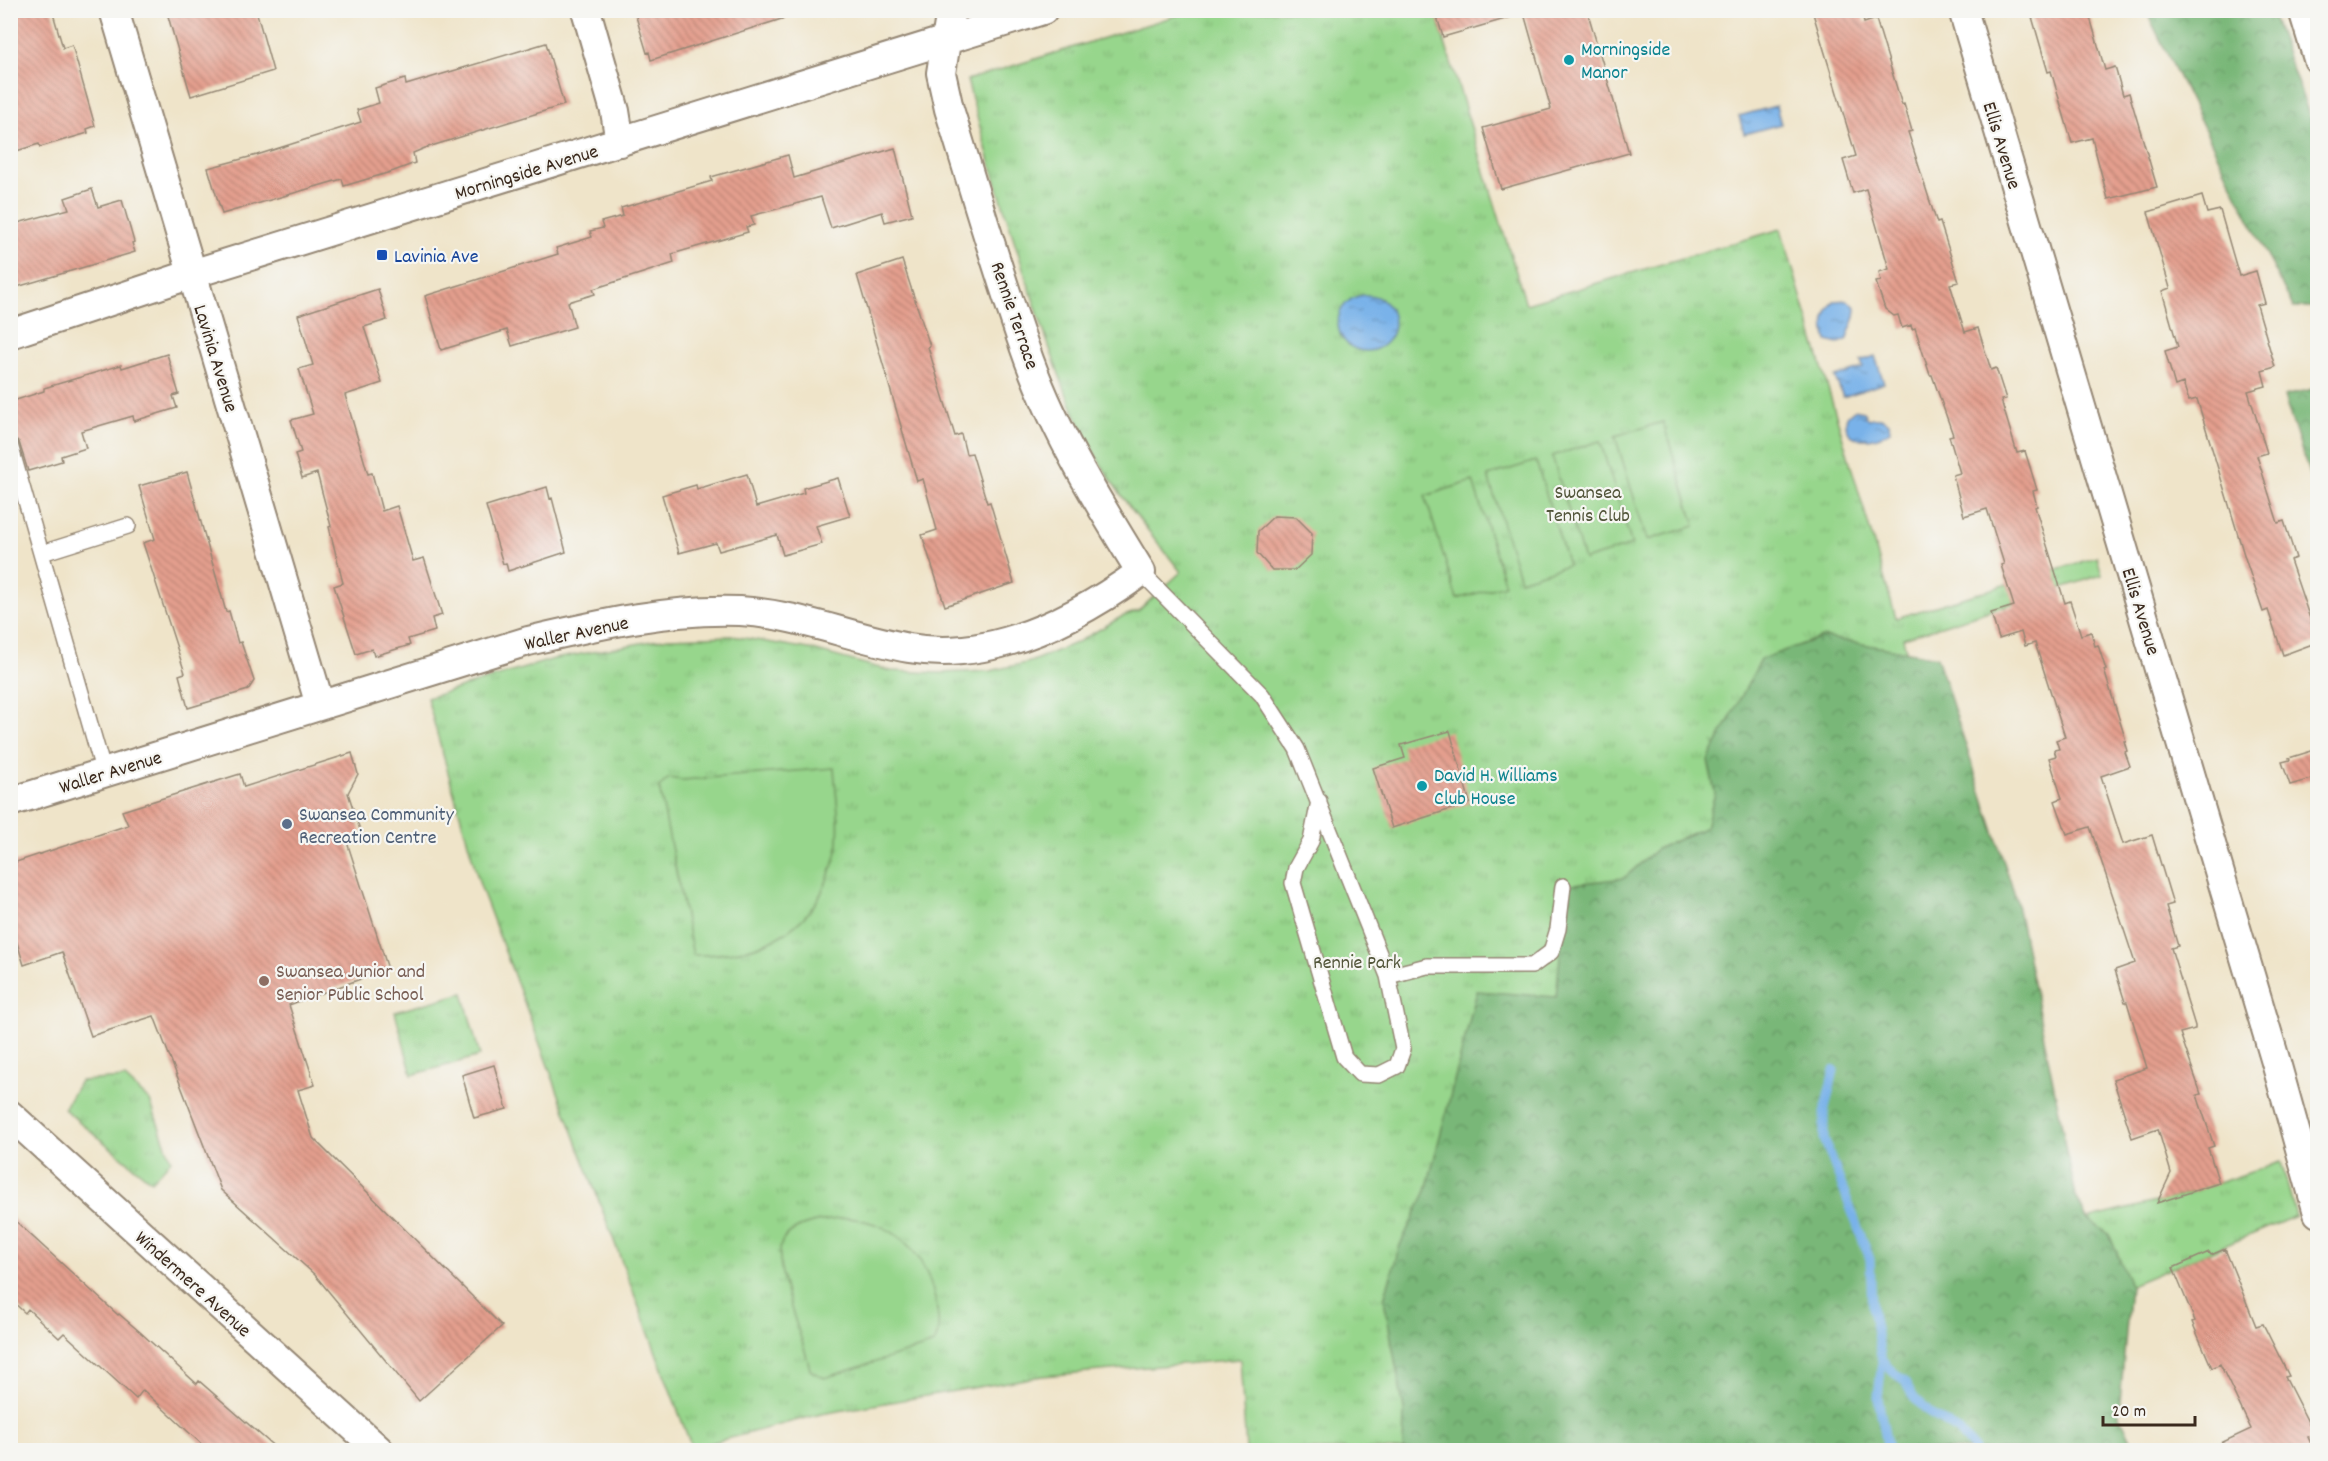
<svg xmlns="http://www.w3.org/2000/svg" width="2328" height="1461" font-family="Dekko,sans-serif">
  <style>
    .grass { fill: url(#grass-tufts); stroke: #698055; stroke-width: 1.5 }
    .forest { fill: url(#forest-crowns); stroke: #5a704b; stroke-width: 1.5 }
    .pitch { fill: #97d68c; stroke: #698055; stroke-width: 1.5 }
    .water { fill: url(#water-ripples); stroke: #5a6e84; stroke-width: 1.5 }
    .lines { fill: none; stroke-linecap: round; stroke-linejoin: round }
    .stream { stroke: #79b2e9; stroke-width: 9 }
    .building { fill: url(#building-back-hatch) }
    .service-casing { stroke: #958774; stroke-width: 18 }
    .minor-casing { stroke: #958774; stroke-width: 32 }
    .service { stroke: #fff; stroke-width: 15 }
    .minor { stroke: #fff; stroke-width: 28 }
    .culture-dot { fill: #0f9aa8; stroke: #f6f6f2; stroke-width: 2 }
    .transit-dot { fill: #1a4fb4; stroke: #f6f6f2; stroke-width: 2 }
    .service-dot { fill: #5c6f8a; stroke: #f6f6f2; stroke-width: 2 }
    .education-dot { fill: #8d6e63; stroke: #f6f6f2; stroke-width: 2 }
    .labels { text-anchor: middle; stroke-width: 4.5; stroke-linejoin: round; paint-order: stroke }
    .culture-label { font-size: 20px; fill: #0d838f; stroke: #f6f6f2; text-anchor: start }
    .street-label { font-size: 20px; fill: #3b2a1e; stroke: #f6f6f2 }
    .transit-label { font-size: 20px; fill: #164399; stroke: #f6f6f2; text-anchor: start }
    .park-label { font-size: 20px; fill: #52553a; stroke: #f6f6f2 }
    .service-label { font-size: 20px; fill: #4e5e75; stroke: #f6f6f2; text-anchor: start }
    .education-label { font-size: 20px; fill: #785e54; stroke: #f6f6f2; text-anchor: start }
  </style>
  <defs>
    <pattern id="grass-tufts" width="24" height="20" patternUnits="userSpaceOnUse" patternTransform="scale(1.5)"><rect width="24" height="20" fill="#97d68c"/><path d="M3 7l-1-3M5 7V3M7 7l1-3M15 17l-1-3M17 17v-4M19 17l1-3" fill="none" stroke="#83b878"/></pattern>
    <pattern id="forest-crowns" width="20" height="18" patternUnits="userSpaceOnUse" patternTransform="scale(1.5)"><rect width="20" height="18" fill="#79b778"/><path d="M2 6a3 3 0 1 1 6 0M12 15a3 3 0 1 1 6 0" fill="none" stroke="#649562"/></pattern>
    <pattern id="water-ripples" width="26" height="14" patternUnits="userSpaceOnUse" patternTransform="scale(1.5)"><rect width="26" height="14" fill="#79b2e9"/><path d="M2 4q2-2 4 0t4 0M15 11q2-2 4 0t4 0" fill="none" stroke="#6491bc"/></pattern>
    <pattern id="building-back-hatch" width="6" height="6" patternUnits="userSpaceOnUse" patternTransform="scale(1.5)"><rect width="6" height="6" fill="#e49f8e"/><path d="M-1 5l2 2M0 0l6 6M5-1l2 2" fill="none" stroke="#ba8273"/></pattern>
  </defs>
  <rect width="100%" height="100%" fill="#f6f6f2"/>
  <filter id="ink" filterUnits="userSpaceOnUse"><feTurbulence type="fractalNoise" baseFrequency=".0167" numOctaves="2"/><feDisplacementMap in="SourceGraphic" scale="12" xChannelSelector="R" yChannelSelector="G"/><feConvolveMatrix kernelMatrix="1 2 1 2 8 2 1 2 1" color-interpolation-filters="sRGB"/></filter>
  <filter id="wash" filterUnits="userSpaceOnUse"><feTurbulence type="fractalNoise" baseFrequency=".008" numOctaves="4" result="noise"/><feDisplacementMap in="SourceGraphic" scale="24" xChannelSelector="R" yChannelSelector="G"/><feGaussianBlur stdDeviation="1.35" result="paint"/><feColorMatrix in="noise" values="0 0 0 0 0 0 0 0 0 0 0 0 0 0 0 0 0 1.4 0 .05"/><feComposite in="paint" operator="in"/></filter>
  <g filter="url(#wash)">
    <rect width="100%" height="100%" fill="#efe4c9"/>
    <path class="grass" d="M 1191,11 L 1435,11 L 1526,304 L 1781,229 L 1896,618 L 2097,557 L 2102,575 L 1903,638 L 1915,687 L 1765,883 L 2087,1219 L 2176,1197 L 2281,1162 L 2296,1216 L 2085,1304 L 2119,1414 L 2136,1450 L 1246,1450 L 1240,1359 L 1042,1376 L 821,1414 L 692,1448 L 480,885 L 427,698 L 554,659 L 668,638 L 732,636 L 809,649 L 891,671 L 940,673 L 990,671 L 1030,662 L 1078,642 L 1121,617 L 1138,611 L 1181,572 C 1154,537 1125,504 1102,466 C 1071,416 1053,358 1034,302 C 1010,229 987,155 967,80 Z
      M 463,993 L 480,1056 L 412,1075 L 395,1012 Z
      M 125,1078 L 150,1101 L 171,1160 L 151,1181 L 64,1109 L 80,1081 Z"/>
    <path class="forest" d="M 2146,11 L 2271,11 L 2317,136 L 2317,307 L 2293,307 Z
      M 2317,388 L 2318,388 L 2317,498 L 2284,396 Z
      M 1822,637 L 1937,657 L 2016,899 L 2076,1196 L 2087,1219 L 2109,1234 L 2130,1285 L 2119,1414 L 2136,1450 L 1403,1450 L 1404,1410 L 1384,1299 L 1400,1245 L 1426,1191 L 1477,991 L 1556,997 L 1567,885 L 1624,878 L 1657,849 L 1706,827 L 1715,793 L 1708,760 L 1761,659 Z"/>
    <path class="pitch" d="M 1663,422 L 1695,526 L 1647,540 L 1615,436 Z
      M 1600,441 L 1632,545 L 1584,560 L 1552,456 Z
      M 1536,461 L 1568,565 L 1520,580 L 1488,476 Z
      M 1473,481 L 1505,585 L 1457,599 L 1425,496 Z
      M 834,768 C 836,796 841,823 837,851 C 836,858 833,865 830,872 C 810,935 755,956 693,955 L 659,787 L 669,778 L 682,780 Z
      M 847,1218 C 898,1223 926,1254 936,1303 C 938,1317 941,1331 934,1344 L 824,1378 L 810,1370 C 806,1344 769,1262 783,1240 C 794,1222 828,1220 847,1218 Z"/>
    <path class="water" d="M 1776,106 L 1781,124 L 1744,134 L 1739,116 Z
      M1338 323a28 28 0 1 1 56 0a28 28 0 1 1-56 0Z
      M 1847,300 L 1856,307 C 1856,323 1850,325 1847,339 L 1838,344 L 1827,341 C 1822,324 1824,315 1834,301 Z
      M 1875,356 L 1884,383 L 1843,397 L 1835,377 L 1863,368 L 1861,361 Z
      M 1854,410 L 1864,412 L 1866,415 L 1864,417 L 1869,419 C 1877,416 1883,418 1889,423 L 1890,431 C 1873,443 1840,444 1847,416 Z"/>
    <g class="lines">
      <path class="stream" d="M 1834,1070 L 1824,1113 L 1824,1139 L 1870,1259 L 1872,1307 L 1882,1361 L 1878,1398 L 1888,1450
        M 1882,1361 L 1893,1372 L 1904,1380 L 1914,1398 L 1932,1415 L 1959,1431 L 1975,1450"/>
    </g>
    <g id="blocks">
      <path class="building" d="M 10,10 L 52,10 L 63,48 L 72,45 L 95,126 L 87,129 L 88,133 L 40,147 L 39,144 L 10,153 Z
        M 188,10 L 256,10 L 273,71 L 191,96 L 168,16 Z
        M 634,10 L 787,10 L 788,17 L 651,60 L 649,52 L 647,53 Z
        M 1435,10 L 1511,10 L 1512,17 L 1443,37 Z
        M 1523,10 L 1587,10 L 1629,153 L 1501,189 L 1483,128 L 1551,109 Z
        M 1812,10 L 1861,10 L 1864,23 L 1876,19 L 1902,105 L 1904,104 L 1912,131 L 1908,132 L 1932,208 L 1937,223 L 1940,222 L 1959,282 L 1950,284 L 1965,332 L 1978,328 L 1991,370 L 1996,368 L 2006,399 L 2001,400 L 2017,453 L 2025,451 L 2037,490 L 2033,491 L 2037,506 L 2035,507 L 2065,603 L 2070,601 L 2081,635 L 2091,632 L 2095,646 L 2098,645 L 2106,670 L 2104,670 L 2126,741 L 2124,741 L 2127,751 L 2125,752 L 2130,766 L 2101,776 L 2123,844 L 2152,835 L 2173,904 L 2166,906 L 2178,946 L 2171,948 L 2195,1026 L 2195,1029 L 2180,1033 L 2201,1094 L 2197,1095 L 2214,1146 L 2208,1148 L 2219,1183 L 2157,1203 L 2171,1173 L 2158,1129 L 2132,1138 L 2113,1079 L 2147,1068 L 2127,1002 L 2125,1002 L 2115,970 L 2135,963 L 2090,827 L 2067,834 L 2055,801 L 2062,798 L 2049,758 L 2056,756 L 2054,750 L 2059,749 L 2056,740 L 2065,737 L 2035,643 L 2025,646 L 2021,632 L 1999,639 L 1991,613 L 2014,606 L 2001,565 L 2004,564 L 1987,509 L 1964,516 L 1953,475 L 1960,473 L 1949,436 L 1953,435 L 1932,375 L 1930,375 L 1915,328 L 1912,329 L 1911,325 L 1902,328 L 1898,315 L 1894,316 L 1885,309 L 1876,282 L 1881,281 L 1879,272 L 1889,269 L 1866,189 L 1853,193 L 1843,160 L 1856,156 Z
        M 2030,10 L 2088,10 L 2105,70 L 2115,67 L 2123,95 L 2129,93 L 2157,187 L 2108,199 L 2092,138 L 2072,143 L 2051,71 L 2048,72 Z
        M 546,43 L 564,105 L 425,148 L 413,153 L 415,163 L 394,171 L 344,186 L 342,179 L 222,214 L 208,168 L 257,155 L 361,122 L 357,110 L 379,103 L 375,88 L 405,79 L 406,85 Z
        M 895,148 L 912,215 L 885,222 L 882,212 L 831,228 L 821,197 L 751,216 L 754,225 L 746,227 L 748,232 L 672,254 L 674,263 L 593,289 L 595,294 L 568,302 L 575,327 L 512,346 L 507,330 L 441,350 L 425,296 L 558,254 L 556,248 L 592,237 L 590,231 L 603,228 L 601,222 L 623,216 L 621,208 L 712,181 L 711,177 L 788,155 L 794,178 Z
        M 92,189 L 98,207 L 122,200 L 134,242 L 132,243 L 135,252 L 10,289 L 10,225 L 69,209 L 65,198 Z
        M 2202,196 L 2207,213 L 2220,210 L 2239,276 L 2256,271 L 2265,303 L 2257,305 L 2275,367 L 2262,371 L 2266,386 L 2248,391 L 2267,453 L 2257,456 L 2278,523 L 2284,521 L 2296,558 L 2290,560 L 2318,642 L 2283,655 L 2268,610 L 2263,612 L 2245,558 L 2197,399 L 2189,401 L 2183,383 L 2175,386 L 2165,351 L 2178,347 L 2162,291 L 2170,288 L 2148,212 Z
        M 902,260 L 930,346 L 928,347 L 955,436 L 961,434 L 966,454 L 972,453 L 987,503 L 990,502 L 1014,583 L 945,606 L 922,535 L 937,530 L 923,479 L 917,481 L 857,275 Z
        M 378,289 L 387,320 L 364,327 L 382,383 L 345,395 L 368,474 L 372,473 L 382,511 L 397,506 L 413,561 L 424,558 L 442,615 L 432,618 L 435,631 L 408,639 L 410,645 L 374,656 L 372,649 L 356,654 L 334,586 L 343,583 L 329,527 L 331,526 L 317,473 L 302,478 L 295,454 L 301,452 L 291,420 L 313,414 L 299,369 L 313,365 L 298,315 Z
        M 167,354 L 179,394 L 173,396 L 177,408 L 134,421 L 133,416 L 81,431 L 86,448 L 61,456 L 62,461 L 28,471 L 19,442 L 10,435 L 10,402 L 44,391 L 44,388 L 121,365 L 122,368 Z
        M 187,472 L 226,612 L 229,611 L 238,643 L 241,642 L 254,681 L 248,690 L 188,708 L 179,675 L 185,673 L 143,543 L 155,539 L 139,486 Z
        M 747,474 L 756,507 L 804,493 L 803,488 L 838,478 L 850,516 L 816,526 L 822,544 L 783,555 L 777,535 L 719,551 L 716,543 L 679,553 L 662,495 L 696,485 L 697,489 Z
        M 547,487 L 550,499 L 552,498 L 566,552 L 508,571 L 506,563 L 503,564 L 486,506 Z
        M 1274,516 L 1296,517 L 1312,533 L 1311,555 L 1295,570 L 1272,570 L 1257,553 L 1258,531 Z
        M 1450,731 L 1470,803 L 1392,828 L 1373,768 L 1405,758 L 1401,745 Z
        M 2318,749 L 2318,777 L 2290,785 L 2282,762 L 2290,760 L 2289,758 Z
        M 352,753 L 358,774 L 348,793 L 361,833 L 346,839 L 388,969 L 289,1005 L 315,1085 L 298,1090 L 313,1138 L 502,1326 L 419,1401 L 315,1275 L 221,1190 L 154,1016 L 91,1036 L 62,952 L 24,965 L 10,920 L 10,864 L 128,825 L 122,811 L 240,774 L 244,787 Z
        M 494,1065 L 507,1109 L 474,1118 L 462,1075 Z
        M 10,1216 L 118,1315 L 119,1314 L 140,1332 L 197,1384 L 199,1381 L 278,1450 L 208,1450 L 143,1390 L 136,1399 L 64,1333 L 59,1338 L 28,1309 L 25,1313 L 10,1299 Z
        M 2225,1249 L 2256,1326 L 2263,1324 L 2289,1376 L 2285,1377 L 2311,1428 L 2312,1435 L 2308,1437 L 2314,1450 L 2206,1450 L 2251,1429 L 2220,1364 L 2212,1368 L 2192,1322 L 2195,1321 L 2173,1268 L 2209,1252 L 2211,1255 Z"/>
    </g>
  </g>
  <g filter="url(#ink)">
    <use href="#blocks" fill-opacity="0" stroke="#958774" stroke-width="1.5"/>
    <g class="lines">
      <g class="service-casing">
        <path id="service" d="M 10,445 L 104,773
          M 42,553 L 128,526
          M 1141,572 L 1262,695 L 1297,749 L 1388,976 L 1403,1049 L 1397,1066 L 1379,1075 L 1360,1074 L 1344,1057 L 1293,883 L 1296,868 L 1311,841 L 1319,801
          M 1388,976 L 1427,966 L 1532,966 L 1551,952 L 1558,929 L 1563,886"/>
      </g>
      <g class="minor-casing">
        <path id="minor" d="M 114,10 L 320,705
          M 586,10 L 615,111 L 620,142
          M 1963,10 L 2275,1059 L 2318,1213
          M 2303,10 L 2318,59
          M 10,334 L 192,274 L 1043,10
          M 10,802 L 528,641 C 597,625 669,608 740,611 C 798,614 852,638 909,648 C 993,663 1076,619 1141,572 C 1099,504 1057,436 1029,360 C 999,277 975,192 949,109 L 941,73 L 951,10
          M 10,1115 L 379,1450"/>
      </g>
      <use href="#service" class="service"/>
      <use href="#minor" class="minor"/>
    </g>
  </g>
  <g class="culture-dot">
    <circle cx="1569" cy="60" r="6"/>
    <circle cx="1422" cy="786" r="6"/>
  </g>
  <rect class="transit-dot" x="376" y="249" width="12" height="12" rx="3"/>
  <circle class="service-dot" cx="287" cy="824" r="6"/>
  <circle class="education-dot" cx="264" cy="981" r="6"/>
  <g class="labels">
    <g class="culture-label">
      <text x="1581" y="55">Morningside<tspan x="1581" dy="23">Manor</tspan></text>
      <text x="1434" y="781">David H. Williams<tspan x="1434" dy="23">Club House</tspan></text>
    </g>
    <g class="street-label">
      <text transform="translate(2003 145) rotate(73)" y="7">Ellis Avenue</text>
      <text transform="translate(526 171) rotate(-17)" y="7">Morningside Avenue</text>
      <text transform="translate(1016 315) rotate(71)" y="7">Rennie Terrace</text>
      <text transform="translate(217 358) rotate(73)" y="7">Lavinia Avenue</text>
      <text transform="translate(2142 611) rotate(73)" y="7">Ellis Avenue</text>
      <text transform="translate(576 632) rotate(-12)" y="7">Waller Avenue</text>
      <text transform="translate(110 771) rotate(-17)" y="7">Waller Avenue</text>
      <text transform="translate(194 1283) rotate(42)" y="7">Windermere Avenue</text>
    </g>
    <g class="transit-label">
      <text x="394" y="262">Lavinia Ave</text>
    </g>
    <g class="park-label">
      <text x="1588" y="498">Swansea<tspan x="1588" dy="23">Tennis Club</tspan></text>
      <text x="1357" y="968">Rennie Park</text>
    </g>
    <g class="service-label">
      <text x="299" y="820">Swansea Community<tspan x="299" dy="23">Recreation Centre</tspan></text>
    </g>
    <g class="education-label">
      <text x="276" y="977">Swansea Junior and<tspan x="276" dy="23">Senior Public School</tspan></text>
    </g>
  </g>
  <rect width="2328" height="1461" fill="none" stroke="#f6f6f2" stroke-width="36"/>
  <path d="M2103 1416v9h92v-9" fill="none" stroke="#3b2a1e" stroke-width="3"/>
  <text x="2112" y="1416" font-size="18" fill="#3b2a1e" stroke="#f6f6f2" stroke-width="4.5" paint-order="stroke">20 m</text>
</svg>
